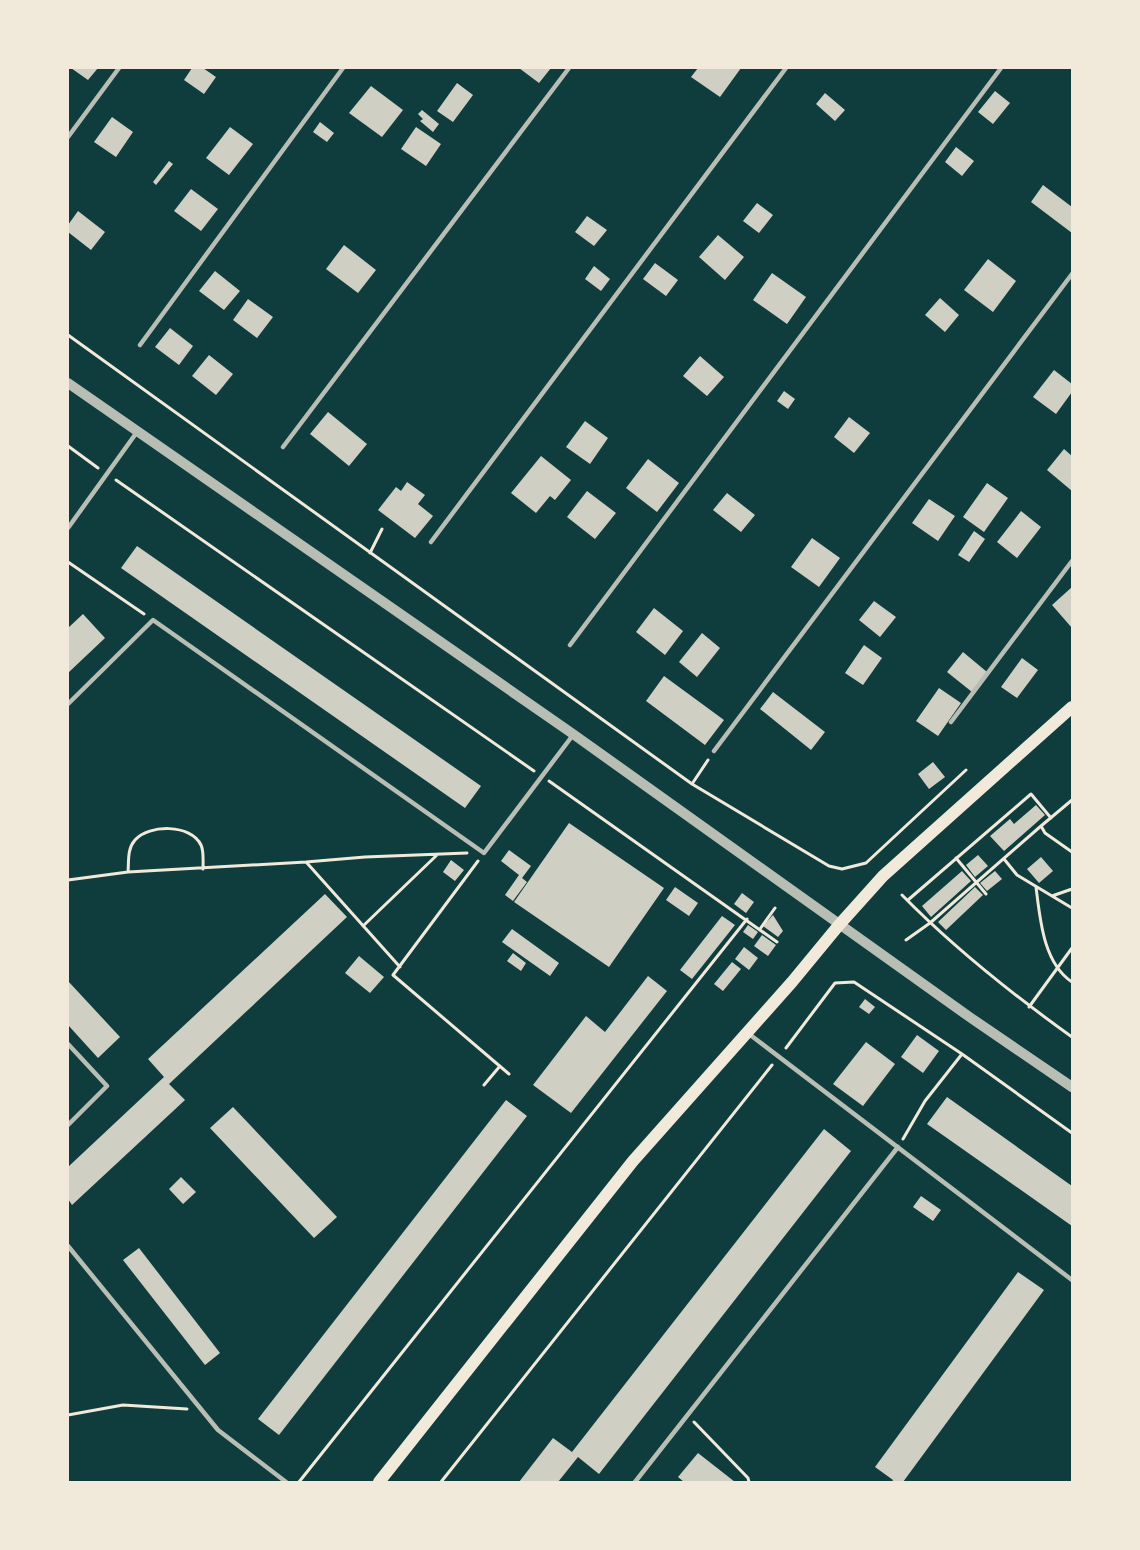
<svg xmlns="http://www.w3.org/2000/svg" width="1140" height="1550" font-family="'Source Serif 4',serif">
  <style>
    .building { fill: #cfcfc3 }
    .lines { fill: none; stroke-linecap: round; stroke-linejoin: round }
    .path { stroke: #f1e9da; stroke-width: 3 }
    .service { stroke: #b8beb3; stroke-width: 4.5 }
    .tertiary { stroke: #b8beb3; stroke-width: 10 }
    .secondary { stroke: #f1e9da; stroke-width: 12 }
  </style>
  <rect width="100%" height="100%" fill="#0f3d3e"/>
  <path class="building" d="M 71,68 L 98,68 L 88,80 Z
    M 192,68 L 203,68 L 216,77 L 204,94 L 184,80 Z
    M 519,68 L 551,68 L 539,83 Z
    M 698,68 L 741,68 L 720,97 L 691,77 Z
    M 457,83 L 473,95 L 453,122 L 437,111 Z
    M 371,86 L 403,110 L 382,137 L 349,113 Z
    M 995,91 L 1010,103 L 993,124 L 978,112 Z
    M 825,93 L 845,110 L 835,121 L 816,104 Z
    M 422,110 L 439,124 L 433,132 L 420,121 L 423,119 L 418,114 Z
    M 112,117 L 133,132 L 116,157 L 94,142 Z
    M 320,122 L 334,133 L 327,142 L 313,132 Z
    M 230,127 L 253,144 L 229,175 L 206,158 Z
    M 416,127 L 441,144 L 426,166 L 401,149 Z
    M 956,147 L 974,161 L 962,176 L 945,162 Z
    M 169,161 L 173,164 L 156,185 L 153,182 Z
    M 1043,185 L 1072,207 L 1072,233 L 1031,202 Z
    M 191,189 L 218,209 L 201,231 L 174,211 Z
    M 757,203 L 773,215 L 759,233 L 743,221 Z
    M 78,211 L 105,232 L 91,250 L 68,232 L 68,225 Z
    M 587,216 L 607,230 L 594,246 L 575,232 Z
    M 718,235 L 744,257 L 725,280 L 699,257 Z
    M 344,245 L 376,270 L 358,293 L 326,269 Z
    M 988,259 L 1016,281 L 993,312 L 964,290 Z
    M 655,263 L 678,280 L 666,296 L 643,279 Z
    M 594,266 L 610,279 L 601,291 L 585,279 Z
    M 215,271 L 240,291 L 224,310 L 199,291 Z
    M 772,273 L 806,297 L 787,324 L 753,300 Z
    M 940,298 L 959,315 L 945,332 L 925,315 Z
    M 248,299 L 273,317 L 257,338 L 233,320 Z
    M 170,328 L 193,346 L 179,365 L 155,347 Z
    M 209,355 L 233,374 L 216,395 L 192,376 Z
    M 700,356 L 724,377 L 707,396 L 683,376 Z
    M 1054,370 L 1072,384 L 1072,392 L 1056,414 L 1033,397 Z
    M 784,391 L 795,399 L 788,409 L 777,401 Z
    M 328,412 L 367,444 L 349,466 L 310,434 Z
    M 849,417 L 870,433 L 854,453 L 834,437 Z
    M 585,421 L 608,438 L 590,464 L 566,447 Z
    M 1064,449 L 1072,456 L 1072,491 L 1047,470 Z
    M 541,456 L 571,480 L 555,500 L 550,496 L 536,513 L 511,493 Z
    M 648,459 L 679,483 L 657,512 L 626,488 Z
    M 407,482 L 425,495 L 418,504 L 433,516 L 415,538 L 378,510 L 396,487 L 401,491 Z
    M 987,483 L 1008,498 L 984,532 L 963,517 Z
    M 587,491 L 616,513 L 595,539 L 567,517 Z
    M 727,493 L 755,515 L 741,532 L 713,510 Z
    M 929,499 L 955,516 L 938,541 L 912,523 Z
    M 1021,511 L 1041,527 L 1017,558 L 997,542 Z
    M 974,531 L 985,539 L 969,562 L 958,555 Z
    M 812,538 L 840,558 L 819,587 L 791,567 Z
    M 137,546 L 481,786 L 465,808 L 121,568 Z
    M 1072,587 L 1072,628 L 1052,605 Z
    M 874,601 L 896,617 L 880,637 L 859,620 Z
    M 654,608 L 683,631 L 665,655 L 636,632 Z
    M 83,614 L 105,638 L 68,673 L 68,628 Z
    M 702,633 L 720,648 L 697,677 L 679,662 Z
    M 864,645 L 882,658 L 863,685 L 845,673 Z
    M 963,652 L 987,672 L 972,692 L 947,672 Z
    M 1022,658 L 1038,670 L 1017,698 L 1001,687 Z
    M 664,676 L 724,720 L 705,745 L 646,701 Z
    M 939,688 L 961,703 L 938,736 L 916,721 Z
    M 773,692 L 825,732 L 811,750 L 760,709 Z
    M 933,762 L 945,777 L 929,789 L 918,774 Z
    M 1036,805 L 1045,815 L 1004,851 L 990,836 L 1010,819 L 1014,824 Z
    M 569,823 L 664,888 L 609,967 L 514,902 Z
    M 509,850 L 531,866 L 522,878 L 527,882 L 513,901 L 505,895 L 519,875 L 501,861 Z
    M 978,855 L 988,866 L 975,877 L 966,865 Z
    M 1041,857 L 1053,871 L 1039,883 L 1027,869 Z
    M 451,860 L 464,870 L 455,881 L 443,872 Z
    M 962,871 L 971,881 L 931,917 L 922,906 Z
    M 995,871 L 1002,879 L 987,891 L 980,883 Z
    M 675,887 L 698,903 L 689,916 L 666,900 Z
    M 975,887 L 983,895 L 946,930 L 938,922 Z
    M 742,893 L 754,902 L 746,913 L 734,904 Z
    M 325,894 L 347,917 L 169,1084 L 185,1100 L 72,1205 L 68,1199 L 68,1167 L 164,1077 L 148,1059 Z
    M 773,915 L 783,931 L 778,937 L 763,926 Z
    M 722,916 L 735,925 L 692,979 L 680,970 Z
    M 748,925 L 758,932 L 753,939 L 743,932 Z
    M 512,929 L 559,963 L 550,976 L 502,942 Z
    M 762,935 L 776,945 L 768,956 L 754,946 Z
    M 744,947 L 758,958 L 749,970 L 735,959 Z
    M 513,953 L 526,963 L 521,971 L 507,961 Z
    M 359,956 L 384,977 L 370,993 L 345,973 Z
    M 732,962 L 741,969 L 723,991 L 714,984 Z
    M 648,976 L 667,991 L 571,1113 L 533,1085 L 586,1016 L 605,1032 Z
    M 68,981 L 120,1037 L 98,1058 L 68,1025 Z
    M 865,999 L 875,1007 L 869,1014 L 859,1007 Z
    M 917,1035 L 939,1051 L 923,1073 L 901,1057 Z
    M 866,1042 L 895,1064 L 863,1106 L 833,1084 Z
    M 947,1097 L 1072,1186 L 1072,1226 L 927,1124 Z
    M 506,1100 L 527,1116 L 279,1435 L 258,1419 Z
    M 233,1107 L 337,1217 L 314,1238 L 210,1128 Z
    M 824,1129 L 851,1151 L 599,1474 L 578,1457 L 558,1482 L 519,1482 L 553,1438 L 572,1452 Z
    M 181,1177 L 196,1192 L 183,1204 L 169,1189 Z
    M 921,1196 L 941,1210 L 933,1221 L 913,1207 Z
    M 139,1248 L 220,1353 L 205,1365 L 123,1260 Z
    M 1018,1272 L 1044,1290 L 903,1482 L 892,1482 L 893,1480 L 875,1467 Z
    M 698,1453 L 735,1482 L 684,1482 L 678,1477 Z"/>
  <g class="lines">
    <path class="path" d="M 68,335 L 692,784 L 829,866 L 842,869 L 866,863 L 966,770
      M 68,446 L 98,468
      M 116,480 L 534,771
      M 370,553 L 382,529
      M 68,562 L 144,614
      M 549,781 L 777,942
      M 692,784 L 708,760
      M 1072,800 L 1041,826 L 1045,833 L 1072,852
      M 956,858 L 986,894
      M 1004,859 L 1017,875 L 1072,908
      M 478,861 L 393,975 L 509,1074
      M 307,863 L 400,967
      M 128,872 C 129,861 127,849 135,840 C 149,824 191,824 201,845 C 204,851 203,862 203,869
      M 68,880 L 128,872 L 306,862 L 365,857 L 467,853
      M 1036,887 C 1040,918 1043,963 1072,982
      M 902,895 C 954,948 1012,994 1072,1037
      M 1052,896 L 1072,889
      M 908,900 L 1031,794 L 1051,818
      M 363,926 L 438,854
      M 760,929 L 775,908
      M 906,940 L 930,923 L 1041,826
      M 1029,1007 L 1072,948
      M 786,1048 L 835,983 L 854,982 L 962,1054 L 1072,1133
      M 484,1085 L 500,1066
      M 903,1139 L 925,1101 L 962,1054
      M 68,1415 L 123,1405 L 187,1409
      M 694,1422 L 748,1478 L 749,1482
      M 299,1482 L 747,919
      M 441,1482 L 772,1065"/>
    <path class="service" d="M 68,137 L 119,68
      M 140,345 L 343,68
      M 283,447 L 569,68
      M 68,528 L 137,432
      M 431,542 L 786,68
      M 570,645 L 1001,68
      M 68,704 L 153,620 L 484,853 L 573,735
      M 951,722 L 1072,561
      M 714,751 L 1072,274
      M 749,1034 L 1072,1280
      M 68,1044 L 107,1086 L 68,1125
      M 68,1246 L 218,1430 L 286,1482
      M 635,1482 L 898,1147"/>
    <path class="tertiary" d="M 68,383 L 573,734 L 971,1018 L 1072,1087"/>
    <path class="secondary" d="M 379,1482 L 633,1161 L 792,982 L 839,925 L 883,876 L 1072,707"/>
  </g>
  <rect width="1140" height="1550" fill="none" stroke="#f1e9da" stroke-width="138"/>
</svg>
